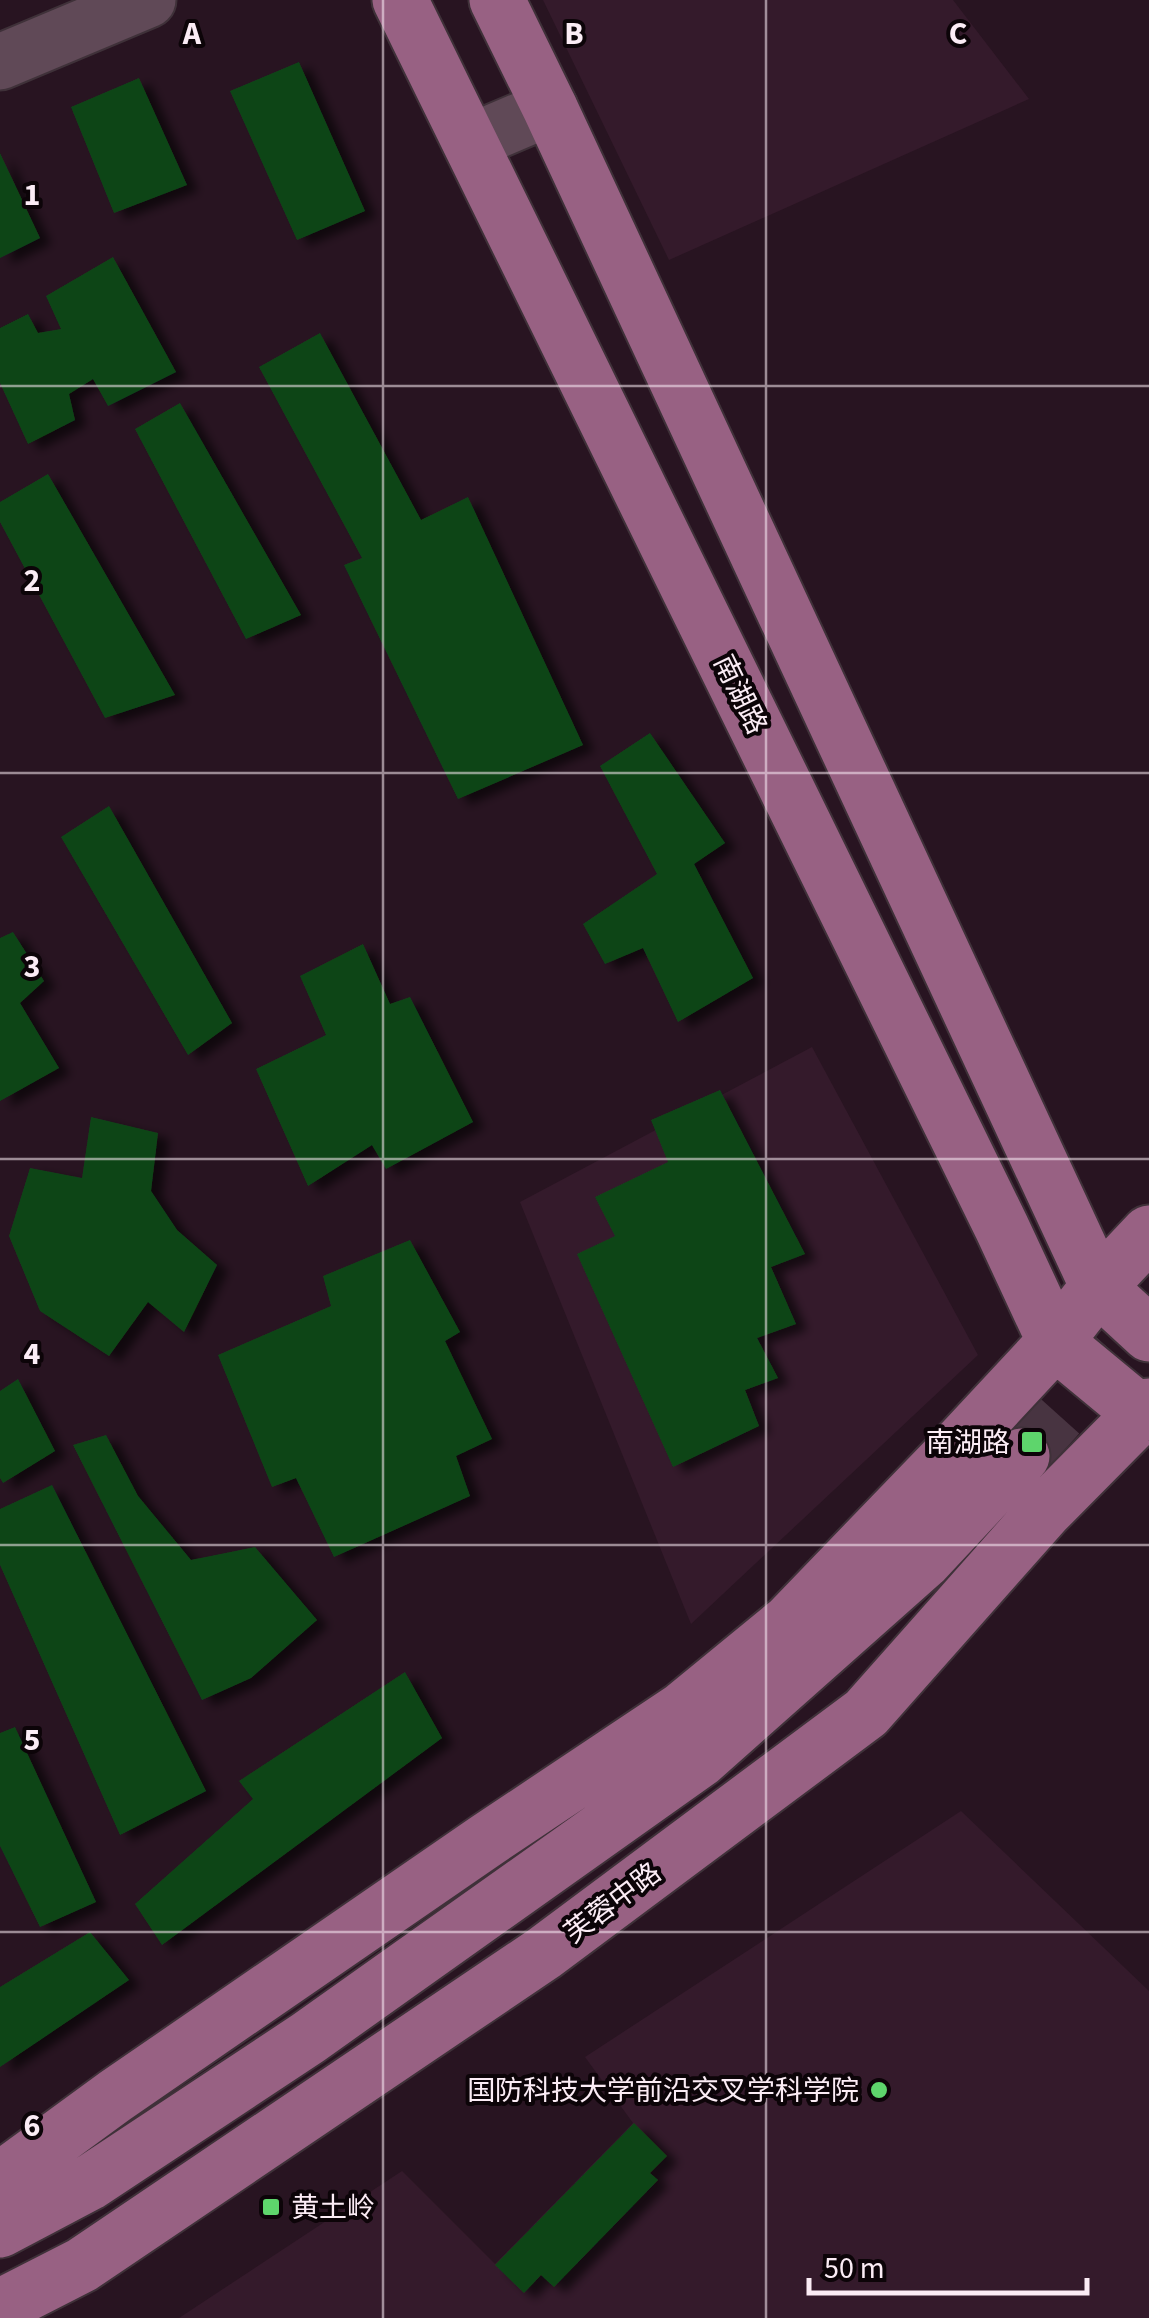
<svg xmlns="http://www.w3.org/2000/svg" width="1149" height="2318" font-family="'Source Sans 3','Noto Sans SC',sans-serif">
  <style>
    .built { fill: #341a2b }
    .building { fill: #114519; filter: url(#shadow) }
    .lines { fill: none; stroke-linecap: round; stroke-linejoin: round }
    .major-tunnel { stroke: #483441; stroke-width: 55; stroke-dasharray: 55 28; stroke-linecap: butt }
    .minor-casing { stroke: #3f3139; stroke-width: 59 }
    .major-casing { stroke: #3f3139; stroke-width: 59 }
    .minor { stroke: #604957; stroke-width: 55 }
    .major { stroke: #986183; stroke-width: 55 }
    .grid { fill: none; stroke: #fbecf5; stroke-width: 2.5; stroke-opacity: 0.55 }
    .poi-dot { fill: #5ed56c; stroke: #0c0408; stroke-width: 4 }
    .labels { text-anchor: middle; stroke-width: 8; stroke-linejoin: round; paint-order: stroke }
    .street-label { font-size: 28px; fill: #fbecf5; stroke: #0c0408 }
    .poi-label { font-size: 28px; fill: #fbecf5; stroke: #0c0408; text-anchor: end }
    .grid-label { font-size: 32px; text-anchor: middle; font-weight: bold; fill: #fbecf5; stroke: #0c0408; stroke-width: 8; stroke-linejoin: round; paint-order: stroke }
  </style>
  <defs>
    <filter id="shadow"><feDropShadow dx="11" dy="6" stdDeviation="5" flood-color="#0009"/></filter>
  </defs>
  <rect width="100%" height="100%" fill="#281421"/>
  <path class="built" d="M 543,0 L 953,0 L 1029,99 L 669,260 Z
    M 812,1047 L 978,1355 L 691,1624 L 520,1202 Z
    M 961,1811 L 1149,1991 L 1149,2318 L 179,2318 L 402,2171 L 495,2264 L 633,2123 L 585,2057 Z"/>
  <path class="building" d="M 299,62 L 365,211 L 297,240 L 230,91 Z
    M 139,78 L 187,185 L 114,213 L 71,107 Z
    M 0,153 L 40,238 L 0,258 Z
    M 113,257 L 176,372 L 108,406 L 93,379 L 69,394 L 75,420 L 28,444 L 0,383 L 0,328 L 28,314 L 38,333 L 61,329 L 46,296 Z
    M 320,333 L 421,520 L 468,497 L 583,745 L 458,799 L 344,565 L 362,558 L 259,367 Z
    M 180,403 L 301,615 L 246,639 L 135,429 Z
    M 48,474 L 175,695 L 105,718 L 0,522 L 0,502 Z
    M 650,733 L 725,843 L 694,864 L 753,978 L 678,1022 L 643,948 L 605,964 L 583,924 L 657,874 L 600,766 Z
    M 109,806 L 232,1023 L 188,1055 L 61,837 Z
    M 13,932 L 44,981 L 20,1003 L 59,1068 L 0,1101 L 0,938 Z
    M 363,944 L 390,1004 L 410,997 L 473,1122 L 386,1169 L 372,1145 L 308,1186 L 256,1069 L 326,1035 L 300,976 Z
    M 720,1090 L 805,1254 L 771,1267 L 796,1324 L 757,1338 L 778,1378 L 745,1390 L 759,1426 L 673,1467 L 577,1254 L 615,1236 L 595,1197 L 668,1162 L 651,1120 Z
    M 91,1117 L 158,1133 L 151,1191 L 177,1230 L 217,1265 L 184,1332 L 148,1302 L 109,1356 L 40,1311 L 9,1236 L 30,1168 L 82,1178 Z
    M 410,1240 L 460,1332 L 445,1341 L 492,1439 L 456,1456 L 470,1496 L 334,1557 L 296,1478 L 272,1487 L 218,1355 L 331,1306 L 323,1276 Z
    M 18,1379 L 55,1451 L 3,1483 L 0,1478 L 0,1391 Z
    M 106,1435 L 138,1496 L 191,1560 L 255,1547 L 317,1620 L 251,1678 L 202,1700 L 73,1445 Z
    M 52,1485 L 206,1791 L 120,1835 L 0,1565 L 0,1509 Z
    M 405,1672 L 442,1738 L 162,1945 L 135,1904 L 253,1799 L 239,1781 Z
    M 15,1727 L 96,1902 L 40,1927 L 0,1846 L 0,1733 Z
    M 90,1932 L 129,1980 L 0,2067 L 0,1987 Z
    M 634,2123 L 667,2156 L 650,2173 L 658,2180 L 554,2287 L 541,2275 L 524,2293 L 495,2265 Z"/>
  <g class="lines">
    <path class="major-tunnel" d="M 1022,1456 L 1149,1315"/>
    <g class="minor-casing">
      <path id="minor" d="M 0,62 L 148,0
        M 470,142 L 550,108"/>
    </g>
    <g class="major-casing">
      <path id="major" d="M 400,0 L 1002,1228 L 1055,1342 L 1142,1414
        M 497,0 L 550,108 L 1098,1287 L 1149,1334
        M 0,2180 L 115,2096 L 487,1840 L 683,1709 L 789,1622 L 948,1457 L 1055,1342 L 1098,1287 L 1149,1233
        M 0,2230 L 89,2183 L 308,2038 L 701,1759 L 924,1561 L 1022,1456
        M 0,2307 L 82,2265 L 544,1953 L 866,1713 L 1044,1512 L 1149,1406"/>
    </g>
    <use href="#minor" class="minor"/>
    <use href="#major" class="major"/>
  </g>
  <path class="grid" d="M 383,0 L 383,2318M 766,0 L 766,2318M 0,386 L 1149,386M 0,773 L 1149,773M 0,1159 L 1149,1159M 0,1545 L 1149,1545M 0,1932 L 1149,1932"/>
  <g class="poi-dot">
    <rect x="1020" y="1430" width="24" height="24" rx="5"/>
    <circle cx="879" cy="2090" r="10"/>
    <rect x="261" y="2197" width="20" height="20" rx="5"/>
  </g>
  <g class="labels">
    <g class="street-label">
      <text transform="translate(741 694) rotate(64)" y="10">南湖路</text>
      <text transform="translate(612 1902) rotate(-37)" y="10">芙蓉中路</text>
    </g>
    <g class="poi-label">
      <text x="1010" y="1452">南湖路</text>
      <text x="859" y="2100">国防科技大学前沿交叉学科学院</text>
      <text x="291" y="2217" text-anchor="start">黄土岭</text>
    </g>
  </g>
  <g class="grid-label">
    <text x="192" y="44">A</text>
    <text x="574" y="44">B</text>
    <text x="958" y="44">C</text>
    <text x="32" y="205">1</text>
    <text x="32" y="591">2</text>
    <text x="32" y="977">3</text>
    <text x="32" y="1364">4</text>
    <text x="32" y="1750">5</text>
    <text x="32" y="2136">6</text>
  </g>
  <path d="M809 2278v15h278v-15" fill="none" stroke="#fbecf5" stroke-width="5"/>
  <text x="824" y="2278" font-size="30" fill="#fbecf5" stroke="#0c0408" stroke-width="8" paint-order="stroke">50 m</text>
</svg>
